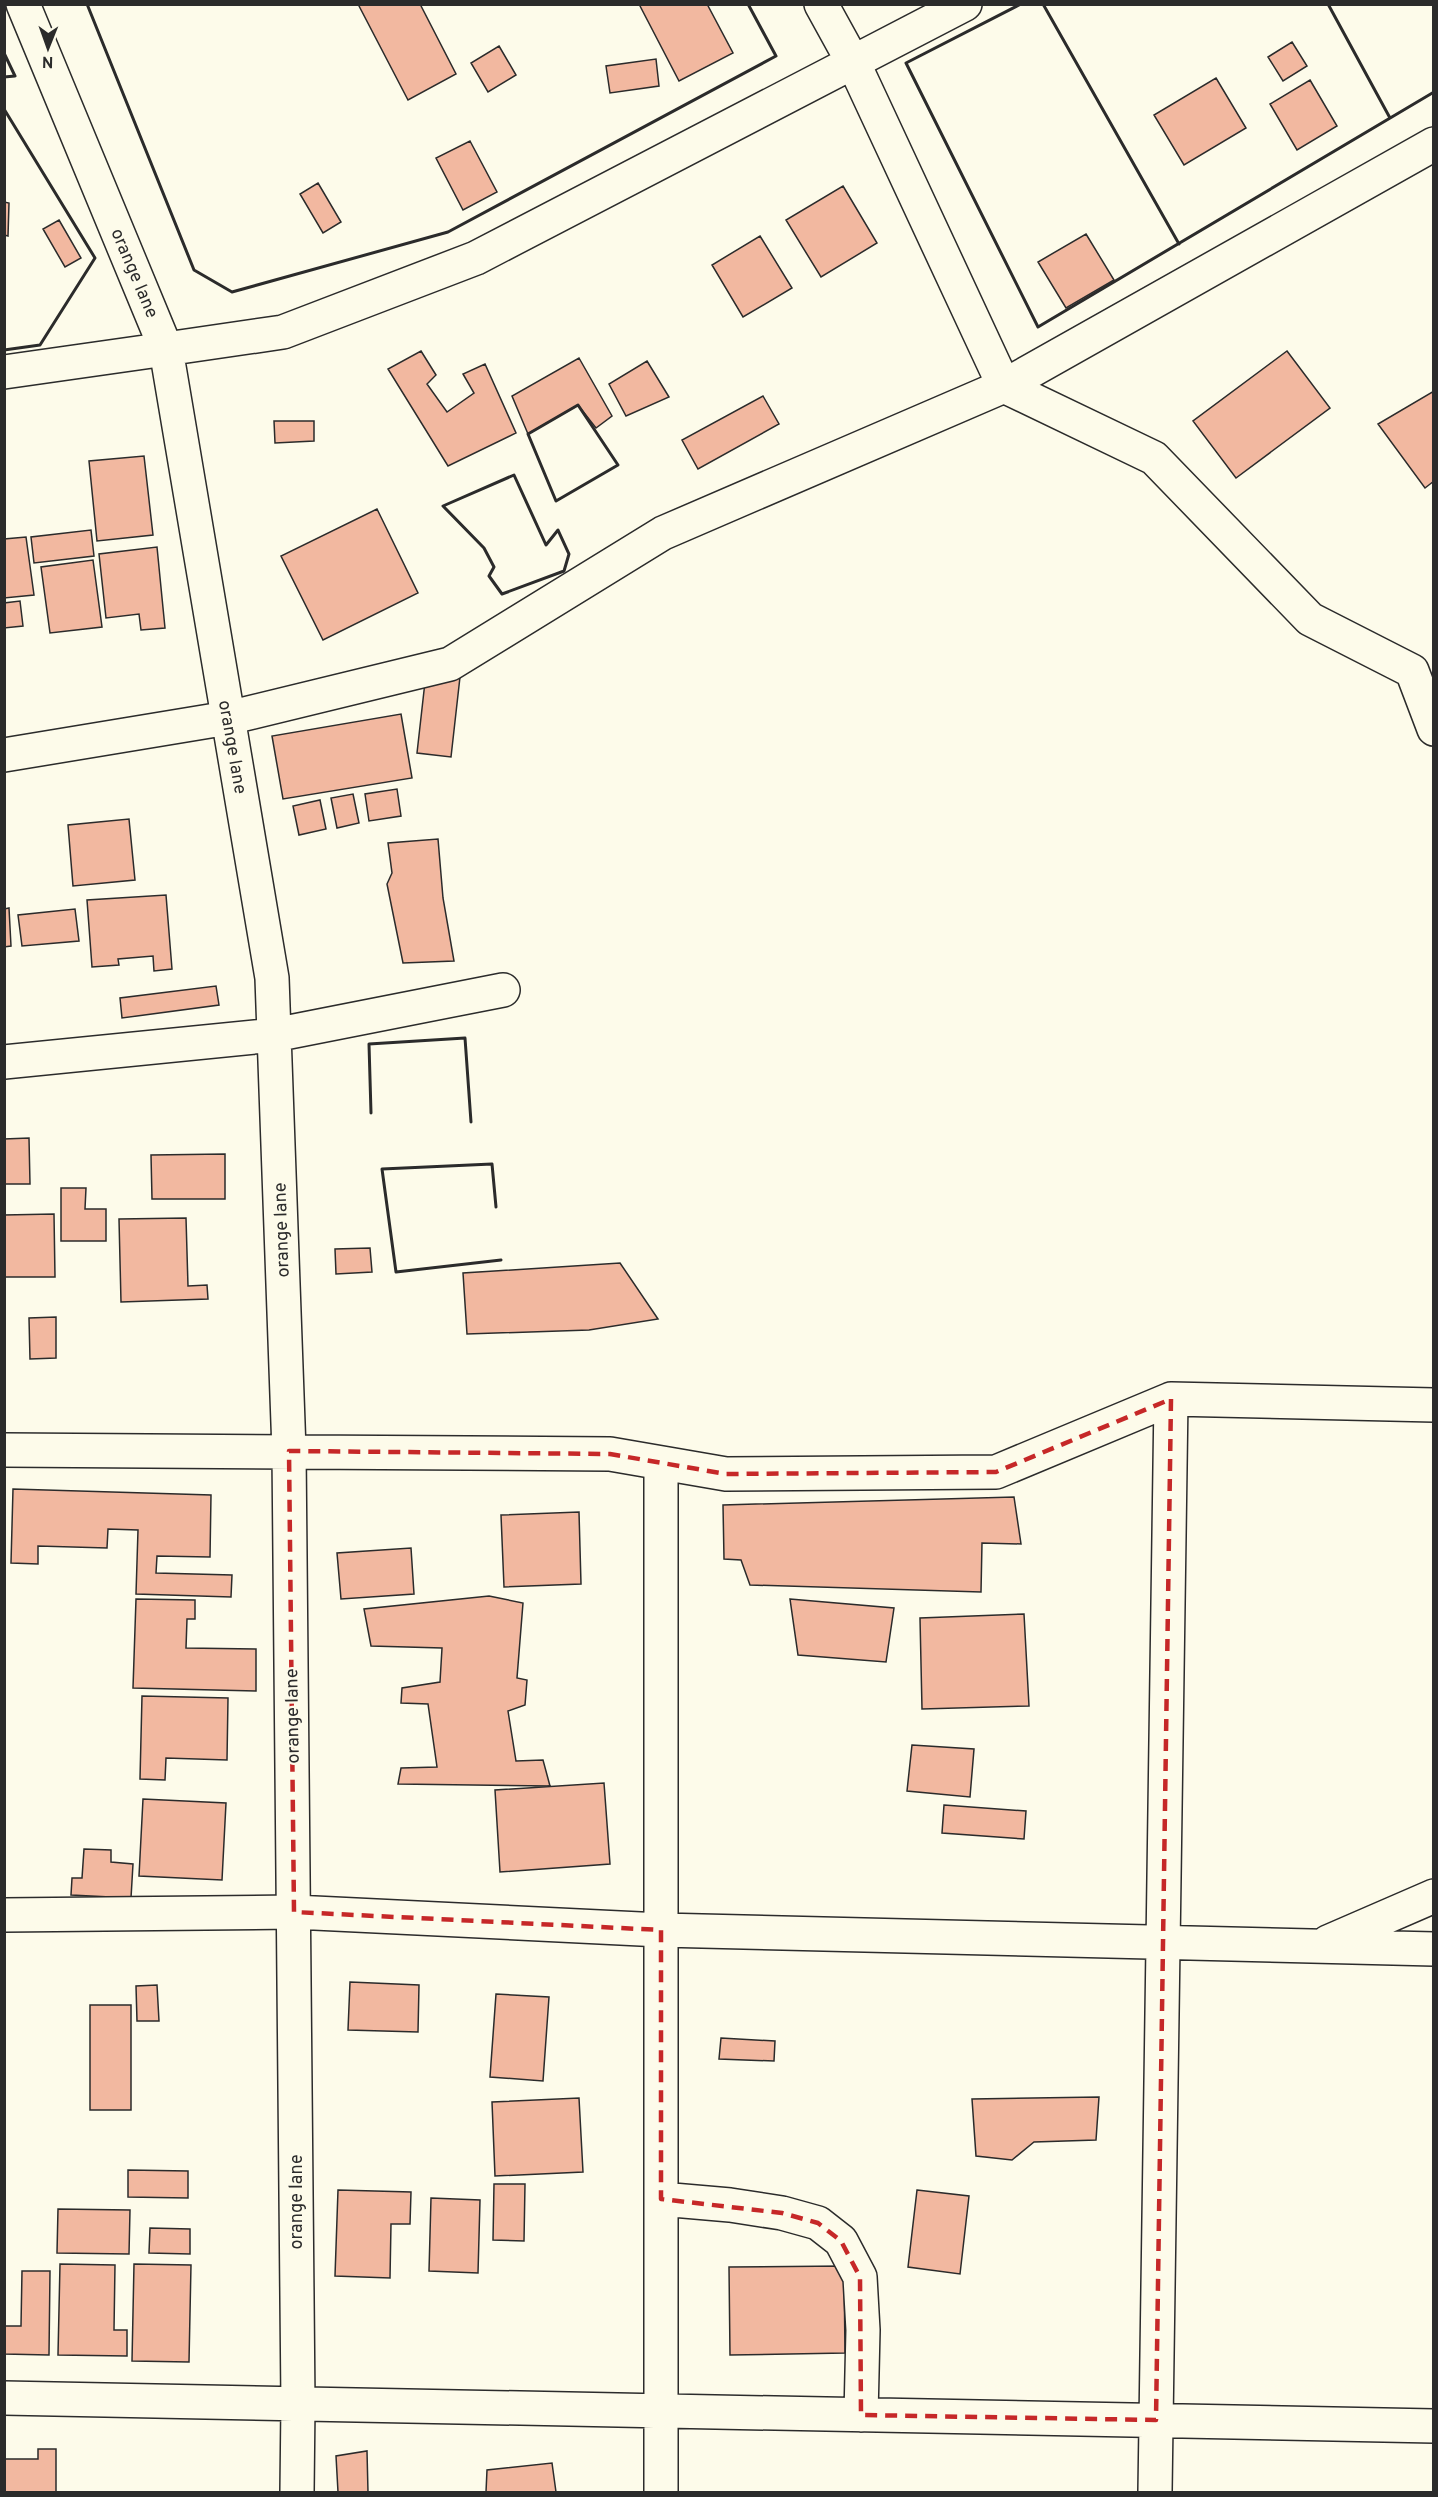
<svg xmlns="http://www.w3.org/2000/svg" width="1438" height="2497" font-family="Overpass,sans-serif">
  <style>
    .building { fill: #f2b8a0; stroke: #2b2b2b; stroke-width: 1.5 }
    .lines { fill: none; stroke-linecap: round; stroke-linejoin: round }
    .street-casing { stroke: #2b2b2b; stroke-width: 36 }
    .primary-casing { stroke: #2b2b2b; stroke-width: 36 }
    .street { stroke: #fdfbea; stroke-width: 33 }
    .primary { stroke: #fdfbea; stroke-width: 33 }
    .wall { stroke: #2b2b2b; stroke-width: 3 }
    .marked { fill: none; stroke: #c62828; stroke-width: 4.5; stroke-dasharray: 12 8; stroke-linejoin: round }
    .labels { text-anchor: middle; stroke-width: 4.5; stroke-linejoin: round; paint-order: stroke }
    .street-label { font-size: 18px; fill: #2b2b2b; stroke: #fdfbea }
  </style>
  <rect width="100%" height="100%" fill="#fdfbea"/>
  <path class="building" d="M 358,4 L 420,4 L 456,74 L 408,100 Z
    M 639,4 L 707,4 L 733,53 L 679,81 Z
    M 1292,42 L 1307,66 L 1283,81 L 1268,57 Z
    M 499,46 L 516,75 L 488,92 L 471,63 Z
    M 656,59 L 659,86 L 610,93 L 606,66 Z
    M 1216,78 L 1246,128 L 1184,165 L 1154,115 Z
    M 1310,80 L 1337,126 L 1297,150 L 1270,104 Z
    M 470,141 L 497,192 L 463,210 L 436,158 Z
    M 318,183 L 341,222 L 323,233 L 300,194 Z
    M 843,186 L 877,243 L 821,277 L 786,220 Z
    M 4,202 L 9,203 L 8,236 L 4,235 Z
    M 59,220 L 81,258 L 65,267 L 43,229 Z
    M 1086,234 L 1114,280 L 1066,308 L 1038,262 Z
    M 760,236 L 792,288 L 743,317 L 712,265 Z
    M 421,351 L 436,375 L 427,384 L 447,412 L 474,393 L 463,374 L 485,364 L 516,433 L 448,466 L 388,369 Z
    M 1287,351 L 1330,408 L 1236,478 L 1193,421 Z
    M 579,358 L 612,416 L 596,428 L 578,405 L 528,434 L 512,396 Z
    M 647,361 L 669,397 L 626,416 L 609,384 Z
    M 1434,391 L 1434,481 L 1425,488 L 1378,424 Z
    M 763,396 L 779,424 L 698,469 L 682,440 Z
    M 274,421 L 314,421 L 314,441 L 275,443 Z
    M 144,456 L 153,535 L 97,541 L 89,461 Z
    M 377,509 L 418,593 L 323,640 L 281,556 Z
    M 91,530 L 94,556 L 34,563 L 31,537 Z
    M 26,537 L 34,595 L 4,598 L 4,539 Z
    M 157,547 L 165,628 L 141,630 L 139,614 L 106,618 L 99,554 Z
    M 93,560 L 102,627 L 50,633 L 41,567 Z
    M 20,601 L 23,626 L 4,628 L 4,603 Z
    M 426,673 L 460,677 L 451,757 L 417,753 Z
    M 401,714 L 412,778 L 283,799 L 272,736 Z
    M 397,789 L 401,816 L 369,821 L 365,794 Z
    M 353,794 L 359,823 L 337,828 L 331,798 Z
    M 320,800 L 326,829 L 299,835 L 293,806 Z
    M 129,819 L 135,880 L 73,886 L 68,825 Z
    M 438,839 L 443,898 L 454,961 L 403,963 L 387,884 L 392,873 L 388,843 Z
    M 166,895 L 172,969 L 154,971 L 153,956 L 118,959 L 119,965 L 92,967 L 87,900 Z
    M 9,908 L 11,946 L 4,947 L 4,909 Z
    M 75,909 L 79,941 L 22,946 L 18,915 Z
    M 216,986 L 219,1005 L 122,1018 L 120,998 Z
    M 29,1138 L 30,1184 L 4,1184 L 4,1139 Z
    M 225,1154 L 225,1199 L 152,1199 L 151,1155 Z
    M 61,1188 L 86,1188 L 85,1209 L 106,1209 L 106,1241 L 61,1241 Z
    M 54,1214 L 55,1277 L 4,1277 L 4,1215 Z
    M 186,1218 L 188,1286 L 207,1285 L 208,1299 L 121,1302 L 119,1219 Z
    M 370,1248 L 372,1272 L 336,1274 L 335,1249 Z
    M 620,1263 L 658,1319 L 589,1330 L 467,1334 L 463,1273 Z
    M 56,1317 L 56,1358 L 30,1359 L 29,1318 Z
    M 13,1489 L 211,1495 L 210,1557 L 157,1556 L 156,1573 L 232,1575 L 231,1597 L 136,1594 L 138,1530 L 108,1529 L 107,1548 L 38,1546 L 38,1564 L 11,1563 Z
    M 1014,1497 L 1021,1544 L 982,1543 L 981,1592 L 750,1585 L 741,1560 L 724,1559 L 723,1505 Z
    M 579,1512 L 581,1584 L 504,1587 L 501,1515 Z
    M 411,1548 L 414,1594 L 341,1599 L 337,1553 Z
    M 489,1596 L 523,1603 L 517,1678 L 527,1680 L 525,1705 L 508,1711 L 516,1761 L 543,1760 L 550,1786 L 398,1784 L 401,1768 L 437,1767 L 428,1704 L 401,1703 L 402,1688 L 440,1682 L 442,1648 L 371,1646 L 364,1609 Z
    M 136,1599 L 195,1600 L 195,1619 L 187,1619 L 186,1648 L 256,1649 L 256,1691 L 133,1688 Z
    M 790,1599 L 894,1608 L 886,1662 L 798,1655 Z
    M 1024,1614 L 1029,1706 L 922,1709 L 920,1618 Z
    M 142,1696 L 228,1698 L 227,1760 L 166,1758 L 165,1780 L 140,1779 Z
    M 912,1745 L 974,1749 L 970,1797 L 907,1791 Z
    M 604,1783 L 610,1864 L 500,1872 L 495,1790 Z
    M 143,1799 L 226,1803 L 222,1880 L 139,1876 Z
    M 944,1805 L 1026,1811 L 1024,1839 L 942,1833 Z
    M 84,1849 L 111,1850 L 111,1862 L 133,1864 L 131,1898 L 71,1895 L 72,1878 L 82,1878 Z
    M 350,1982 L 419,1985 L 418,2032 L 348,2030 Z
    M 157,1985 L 159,2021 L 137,2021 L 136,1986 Z
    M 496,1994 L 549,1997 L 543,2081 L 490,2077 Z
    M 90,2005 L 131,2005 L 131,2110 L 90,2110 Z
    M 721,2038 L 775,2041 L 774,2061 L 719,2059 Z
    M 1099,2097 L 1096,2140 L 1034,2142 L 1012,2160 L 976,2156 L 972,2099 Z
    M 579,2098 L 583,2172 L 495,2176 L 492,2102 Z
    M 128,2170 L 188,2171 L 188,2198 L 128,2197 Z
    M 494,2184 L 525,2184 L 524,2241 L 493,2240 Z
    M 338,2190 L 411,2192 L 410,2224 L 391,2224 L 390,2278 L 335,2276 Z
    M 917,2190 L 969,2196 L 960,2274 L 908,2267 Z
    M 431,2198 L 480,2200 L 478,2273 L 429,2271 Z
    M 58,2209 L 130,2210 L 129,2254 L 57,2253 Z
    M 150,2228 L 190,2229 L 190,2254 L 149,2253 Z
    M 60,2264 L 115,2265 L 114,2330 L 127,2330 L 127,2356 L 58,2355 Z
    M 134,2264 L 191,2265 L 189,2362 L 132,2361 Z
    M 844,2266 L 845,2353 L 730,2355 L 729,2267 Z
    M 22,2271 L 50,2271 L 49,2355 L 4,2354 L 4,2326 L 21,2326 Z
    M 38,2449 L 56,2449 L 56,2492 L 4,2492 L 4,2459 L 38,2459 Z
    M 367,2451 L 368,2492 L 338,2492 L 336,2456 Z
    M 552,2463 L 556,2492 L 486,2492 L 487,2470 Z"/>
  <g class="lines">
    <g class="street-casing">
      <path id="street" d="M 821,4 L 854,64 L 1004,386 L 1434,144
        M 4,755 L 228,718 L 450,664 L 663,533 L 1004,386 L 1154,458 L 1310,619 L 1412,671 L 1434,729
        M 4,1062 L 274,1035 L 503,990
        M 4,1450 L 610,1454 L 726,1474 L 996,1472 L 1171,1399 L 1434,1405
        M 4,1915 L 294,1912 L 661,1930 L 1434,1949
        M 1328,1942 L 1434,1896
        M 661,2199 L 730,2205 L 782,2213 L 818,2223 L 841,2241 L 860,2277 L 863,2330 L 861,2415
        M 4,2398 L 1434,2426
        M 297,2492 L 298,2404 L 289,1451 L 272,978 L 166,349 L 283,332 L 476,258 L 965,4
        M 661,2492 L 661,1464
        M 1155,2492 L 1171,1399"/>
    </g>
    <g class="primary-casing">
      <path id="primary" d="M 4,372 L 166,349 L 23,4"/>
    </g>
    <use href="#street" class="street"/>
    <use href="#primary" class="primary"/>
    <path class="wall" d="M 87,4 L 194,270 L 232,292 L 448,232 L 776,56 L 748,4
      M 1021,4 L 906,63 L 1038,327 L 1434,92
      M 1043,4 L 1179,244
      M 1328,4 L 1390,118
      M 4,53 L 15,76 L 4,77
      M 4,109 L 95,258 L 40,345 L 4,350
      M 578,405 L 618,465 L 556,501 L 528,434 Z
      M 514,475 L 546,545 L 558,530 L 569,554 L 564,571 L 502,594 L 489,576 L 494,567 L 484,548 L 443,506 Z
      M 371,1113 L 369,1044 L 465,1038 L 471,1122
      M 496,1207 L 492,1164 L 382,1169 L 396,1272 L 501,1260"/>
  </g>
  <path class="marked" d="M 1171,1399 L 1156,2420 L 861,2415 L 860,2277 L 841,2241 L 818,2223 L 782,2213 L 661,2199 L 661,1930 L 294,1912 L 289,1451 L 610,1454 L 726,1474 L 996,1472 Z"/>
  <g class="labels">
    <g class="street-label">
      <text transform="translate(135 273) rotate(67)" y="6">orange lane</text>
      <text transform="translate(233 747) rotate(80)" y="6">orange lane</text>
      <text transform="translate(281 1230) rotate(-92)" y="6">orange lane</text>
      <text transform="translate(292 1716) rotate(-91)" y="6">orange lane</text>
      <text transform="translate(296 2202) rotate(-90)" y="6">orange lane</text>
    </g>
  </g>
  <rect width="1438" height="2497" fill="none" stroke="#2b2b2b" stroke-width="12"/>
  <g transform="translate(48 48) rotate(181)" stroke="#fdfbea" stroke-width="4.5" paint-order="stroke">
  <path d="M0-4.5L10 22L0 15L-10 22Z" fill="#2b2b2b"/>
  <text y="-9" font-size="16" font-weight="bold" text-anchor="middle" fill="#2b2b2b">N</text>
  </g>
</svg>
